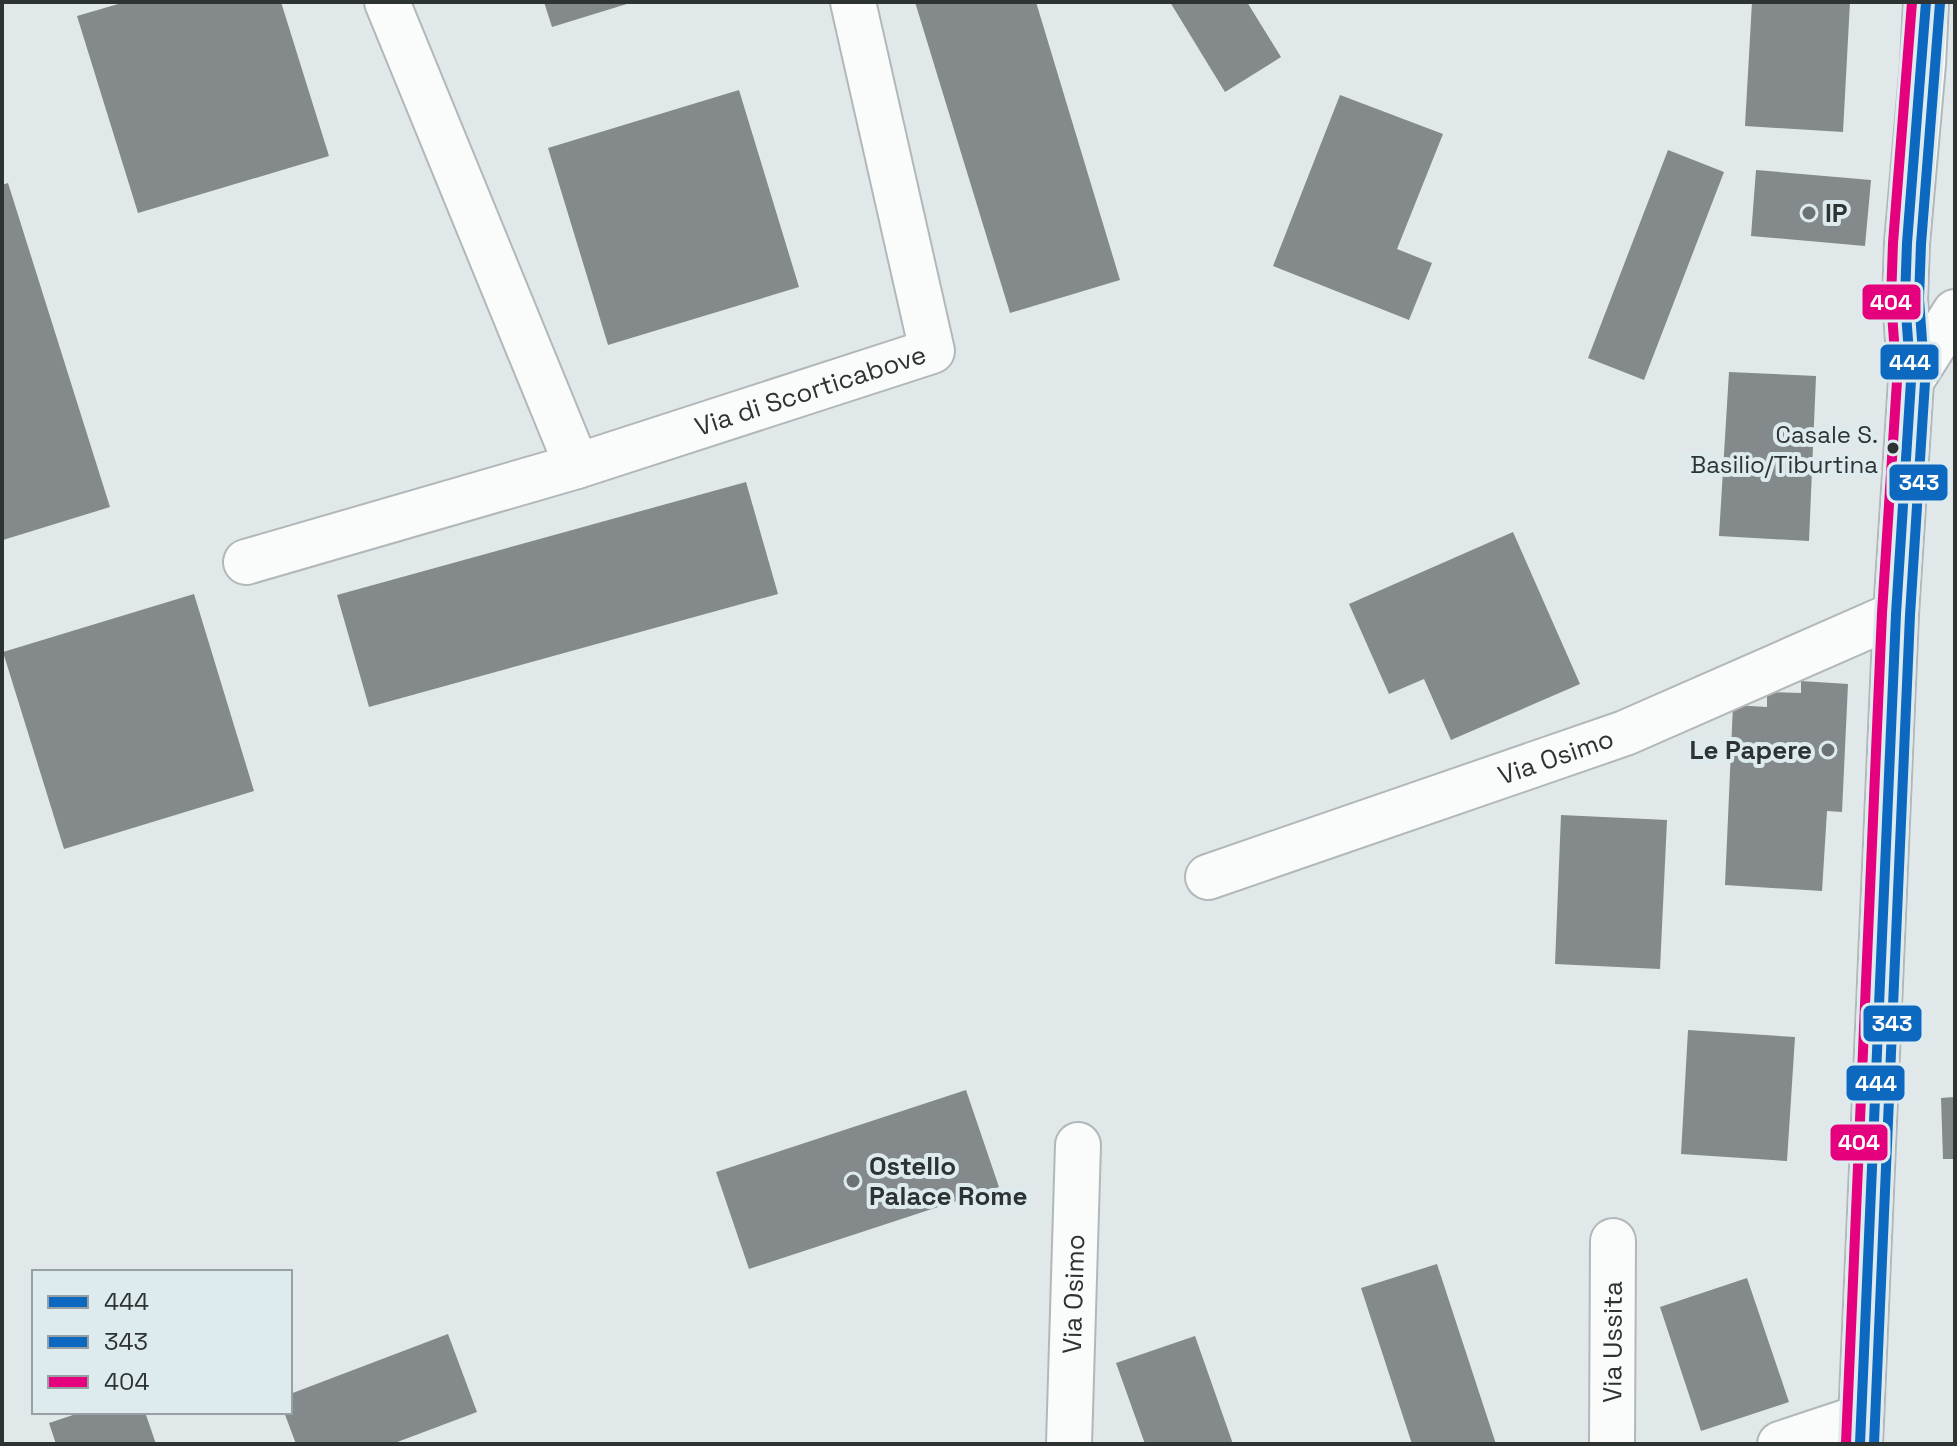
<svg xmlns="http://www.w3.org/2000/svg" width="1957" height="1446" font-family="'Space Grotesk',sans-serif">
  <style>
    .building { fill: #84898b }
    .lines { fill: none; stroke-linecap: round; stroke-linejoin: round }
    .minor-casing { stroke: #b2b7b8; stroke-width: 48 }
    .tertiary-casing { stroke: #b2b7b8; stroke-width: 48 }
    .minor { stroke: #fafcfc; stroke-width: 44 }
    .tertiary { stroke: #fafcfc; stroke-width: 44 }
    .bus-1-casing { stroke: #ddebee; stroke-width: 16 }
    .bus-2-casing { stroke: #ddebee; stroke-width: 16 }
    .bus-3-casing { stroke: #ddebee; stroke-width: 16 }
    .bus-1 { stroke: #0c69bf; stroke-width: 10 }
    .bus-2 { stroke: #0c69bf; stroke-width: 10 }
    .bus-3 { stroke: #e5007d; stroke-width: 10 }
    .poi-dot { fill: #6c7273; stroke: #ddebee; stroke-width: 3 }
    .bus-dot { fill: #2d3233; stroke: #ddebee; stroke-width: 3 }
    .labels { text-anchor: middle; stroke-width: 8; stroke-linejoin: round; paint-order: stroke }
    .bus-label { font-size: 24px; fill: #2d3233; stroke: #ddebee; text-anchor: end }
    .poi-label { font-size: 26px; font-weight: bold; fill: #2d3233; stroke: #ddebee; text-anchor: start }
    .street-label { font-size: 26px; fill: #2d3233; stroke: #ddebee }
    .line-badge { stroke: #ddebee; stroke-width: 3 }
    .badge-label { font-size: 22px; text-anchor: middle; font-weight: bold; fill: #fff }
  </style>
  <rect width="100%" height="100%" fill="#e1e8ea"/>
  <path class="building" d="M 125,2 L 281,2 L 329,156 L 138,213 L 77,16 Z
    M 544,2 L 630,2 L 630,3 L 552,27 Z
    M 915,2 L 1036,2 L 1120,280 L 1010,313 Z
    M 1170,2 L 1247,2 L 1281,57 L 1225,92 Z
    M 1752,2 L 1850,2 L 1843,132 L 1745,126 Z
    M 739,90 L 799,287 L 608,345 L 548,148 Z
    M 1340,95 L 1443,134 L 1397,249 L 1432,263 L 1409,320 L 1273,266 Z
    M 1668,150 L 1724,172 L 1644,380 L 1588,358 Z
    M 1756,170 L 1871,180 L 1865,246 L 1751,236 Z
    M 8,183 L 110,507 L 3,540 L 2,185 Z
    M 1729,372 L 1816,376 L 1809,541 L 1719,536 Z
    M 746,482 L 778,594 L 369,707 L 337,595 Z
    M 1513,532 L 1580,684 L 1451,740 L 1424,679 L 1389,694 L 1349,604 Z
    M 194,594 L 254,791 L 64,849 L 3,652 Z
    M 1801,681 L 1848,684 L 1842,812 L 1827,811 L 1822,891 L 1725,885 L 1733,705 L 1767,707 L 1767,692 L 1801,693 Z
    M 1561,815 L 1667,820 L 1660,969 L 1555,964 Z
    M 1688,1030 L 1795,1037 L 1787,1161 L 1681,1154 Z
    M 966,1090 L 999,1187 L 749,1269 L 716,1172 Z
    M 1955,1097 L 1955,1159 L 1943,1159 L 1941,1098 Z
    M 1437,1264 L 1496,1444 L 1412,1444 L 1361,1288 Z
    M 1747,1278 L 1789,1402 L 1701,1431 L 1660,1307 Z
    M 448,1334 L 477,1412 L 392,1444 L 296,1444 L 284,1412 L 290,1412 L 290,1394 Z
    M 1195,1336 L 1233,1444 L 1145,1444 L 1116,1363 Z
    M 82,1412 L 145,1412 L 156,1444 L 56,1444 L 49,1423 Z"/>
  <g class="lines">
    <g class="minor-casing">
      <g id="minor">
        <path d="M 387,2 L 577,466"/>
        <path id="s1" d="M 246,562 L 577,466 L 932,351 L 853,2"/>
        <path id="s2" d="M 1208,877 L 1625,733 L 1896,614"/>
        <path id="s3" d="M 1069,1444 L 1078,1145"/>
        <path id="s4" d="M 1612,1444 L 1613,1241"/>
        <path d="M 1780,1444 L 1861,1417"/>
      </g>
    </g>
    <g class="tertiary-casing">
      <path id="tertiary" d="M 1911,381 L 1955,312
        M 1860,1444 L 1896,614 L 1911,381 L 1905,299 L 1907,243 L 1923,64 L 1926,2"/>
    </g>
    <use href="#minor" class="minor"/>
    <use href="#tertiary" class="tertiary"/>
    <g class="bus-1-casing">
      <path id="bus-1" d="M 1860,1444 L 1896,614 L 1911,381 L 1905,299 L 1907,243 L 1926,2"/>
    </g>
    <g class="bus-2-casing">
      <path id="bus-2" d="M 1874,1444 L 1910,615 L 1925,382 L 1919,299 L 1921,244 L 1940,3"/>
    </g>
    <g class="bus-3-casing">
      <path id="bus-3" d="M 1846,1443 L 1882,613 L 1897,381 L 1891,300 L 1893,243 L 1912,2"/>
    </g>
    <use href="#bus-1" class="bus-1"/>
    <use href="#bus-2" class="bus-2"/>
    <use href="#bus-3" class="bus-3"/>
  </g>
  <g class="poi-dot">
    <circle cx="1809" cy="213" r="8"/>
    <circle cx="1828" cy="750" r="8"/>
    <circle cx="853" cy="1181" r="8"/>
  </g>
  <circle class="bus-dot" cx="1893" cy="448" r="7"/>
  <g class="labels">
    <g class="bus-label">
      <text x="1878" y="443">Casale S.<tspan x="1878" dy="30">Basilio/Tiburtina</tspan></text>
    </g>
    <g class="poi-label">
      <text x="1825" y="222">IP</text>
      <text x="1812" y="759" text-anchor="end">Le Papere</text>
      <text x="869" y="1175">Ostello<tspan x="869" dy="30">Palace Rome</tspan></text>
    </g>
    <g class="street-label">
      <text dy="9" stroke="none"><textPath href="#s1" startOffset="590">Via di Scorticabove</textPath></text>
      <text dy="9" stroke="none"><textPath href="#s2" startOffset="368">Via Osimo</textPath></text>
      <text dy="9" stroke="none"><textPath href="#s3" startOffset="150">Via Osimo</textPath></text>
      <text dy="9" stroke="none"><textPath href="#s4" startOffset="102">Via Ussita</textPath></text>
    </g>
  </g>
  <g class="line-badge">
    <rect x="1861" y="283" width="61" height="38" rx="8" fill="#e5007d"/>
    <rect x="1879" y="343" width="61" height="38" rx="8" fill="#0c69bf"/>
    <rect x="1888" y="463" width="61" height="39" rx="8" fill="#0c69bf"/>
    <rect x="1862" y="1004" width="61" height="39" rx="8" fill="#0c69bf"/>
    <rect x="1845" y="1064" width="61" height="38" rx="8" fill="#0c69bf"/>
    <rect x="1829" y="1123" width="60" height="39" rx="8" fill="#e5007d"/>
  </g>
  <g class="badge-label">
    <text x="1891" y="310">404</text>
    <text x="1910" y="370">444</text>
    <text x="1919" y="490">343</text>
    <text x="1892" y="1031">343</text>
    <text x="1876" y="1091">444</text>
    <text x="1859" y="1150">404</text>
  </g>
  <rect width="1957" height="1446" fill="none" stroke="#2d3233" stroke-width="8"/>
  <rect x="32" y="1270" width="260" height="144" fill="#ddebee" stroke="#97a1a3" stroke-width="2"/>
  <rect x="48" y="1296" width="40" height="12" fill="#0c69bf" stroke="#97a1a3" stroke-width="2"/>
  <text x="104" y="1310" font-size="24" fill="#2d3233">444</text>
  <rect x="48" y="1336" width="40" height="12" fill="#0c69bf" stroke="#97a1a3" stroke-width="2"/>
  <text x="104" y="1350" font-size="24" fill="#2d3233">343</text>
  <rect x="48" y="1376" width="40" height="12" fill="#e5007d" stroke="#97a1a3" stroke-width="2"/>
  <text x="104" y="1390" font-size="24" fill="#2d3233">404</text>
</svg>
